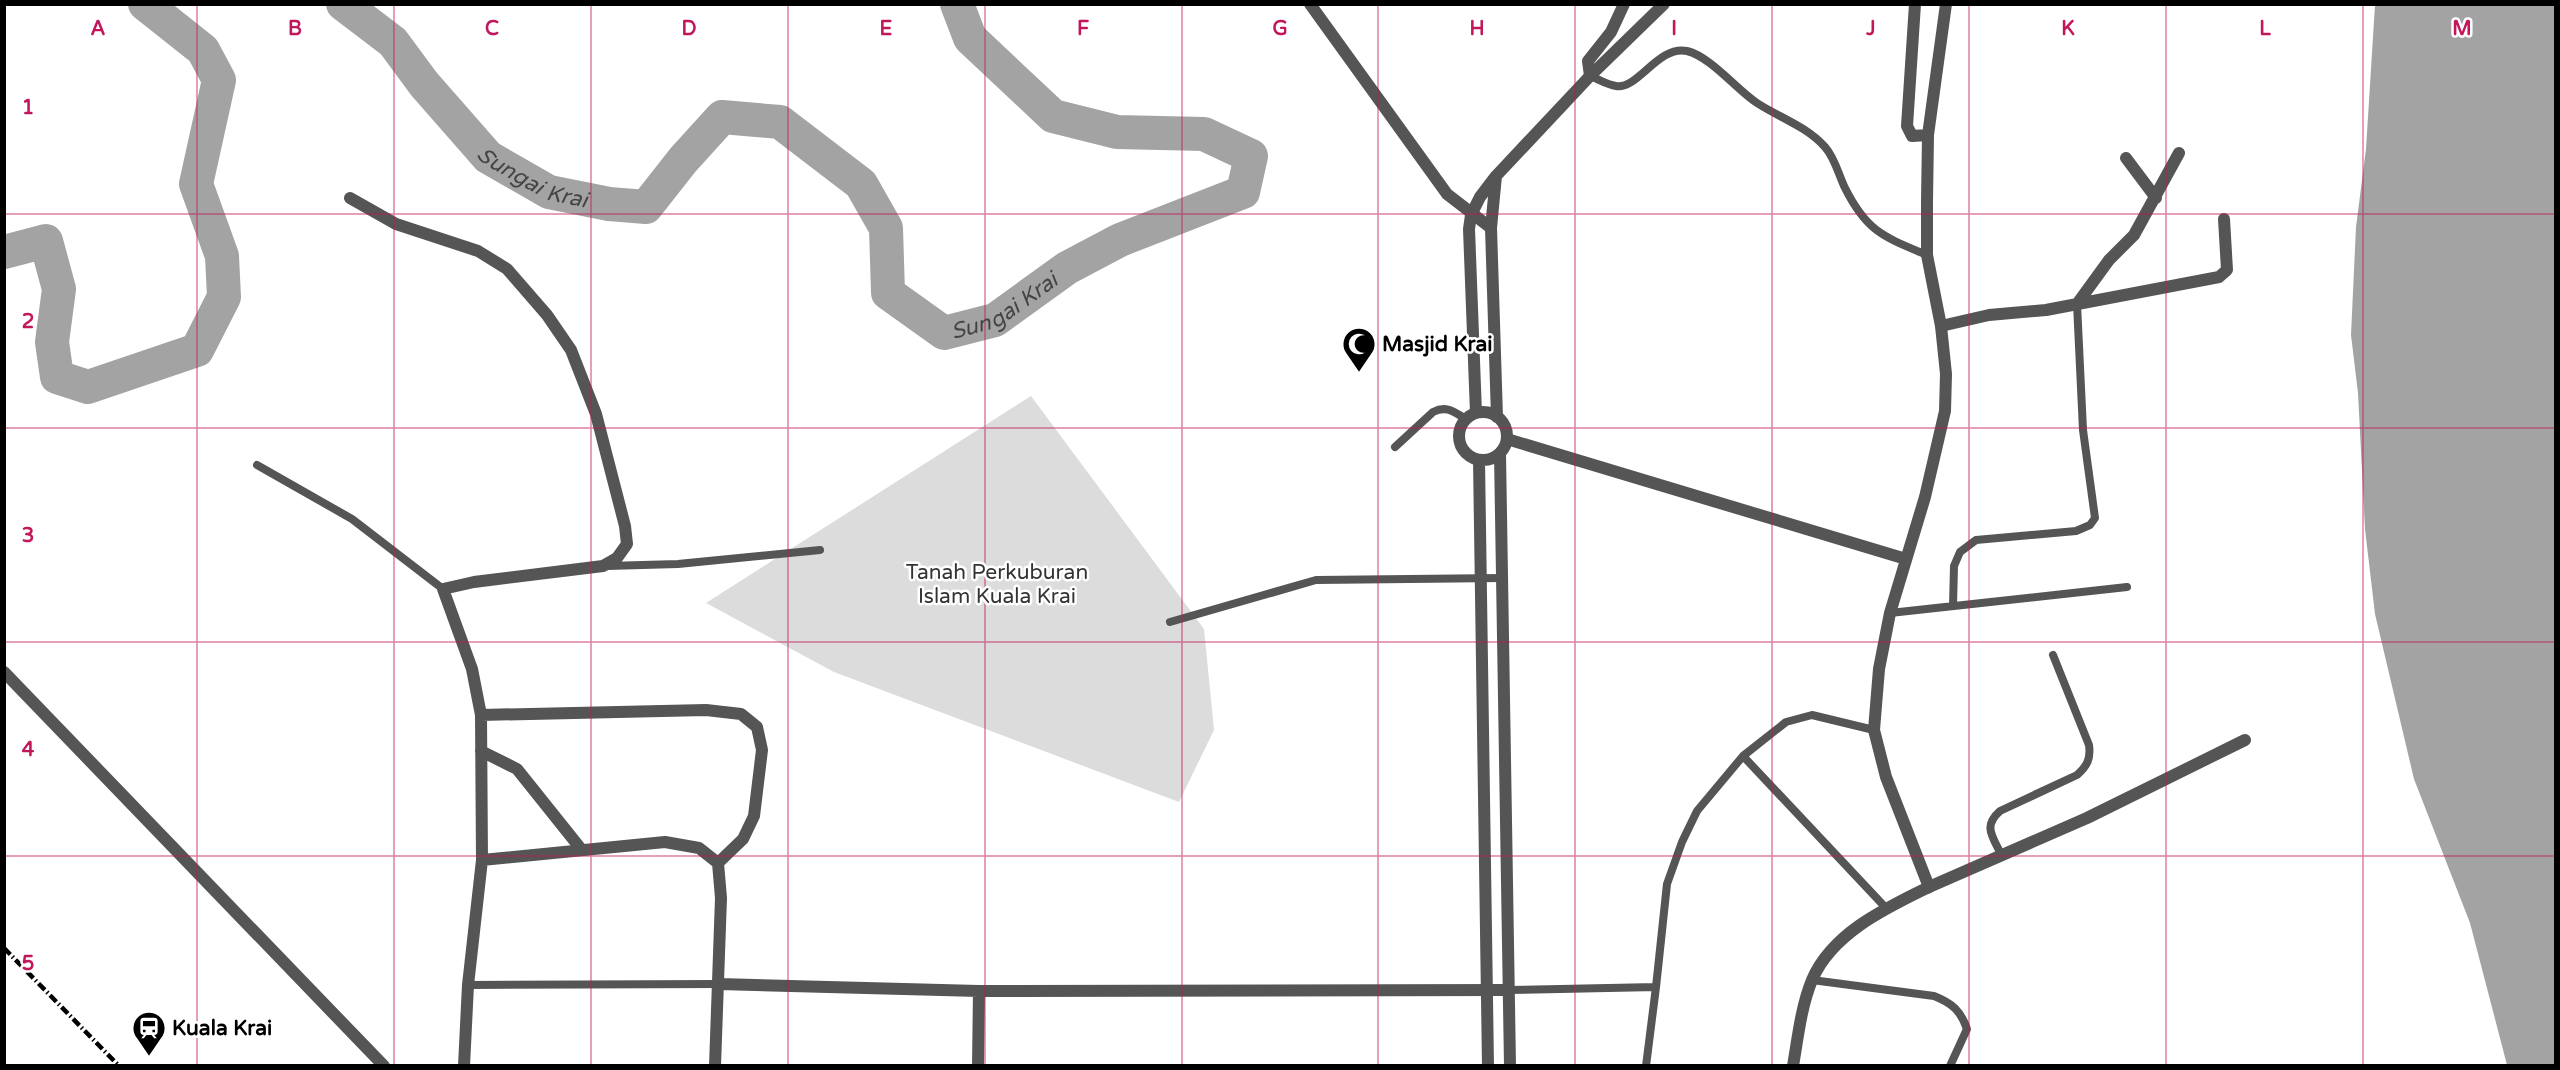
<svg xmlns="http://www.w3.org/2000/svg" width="2560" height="1070" font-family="'Varela Round',sans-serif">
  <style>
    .green { fill: #dcdcdc }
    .water { fill: #a3a3a3 }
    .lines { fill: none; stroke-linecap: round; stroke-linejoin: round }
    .river { stroke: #a3a3a3; stroke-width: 34 }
    .service { stroke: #555; stroke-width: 8 }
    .minor { stroke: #555; stroke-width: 12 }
    .tertiary { stroke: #555; stroke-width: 12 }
    .rail { stroke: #000; stroke-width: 4.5; stroke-dasharray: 9 3 1.5 3; stroke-linecap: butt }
    .grid { fill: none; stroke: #c2185b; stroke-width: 1.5; stroke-opacity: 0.55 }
    .labels { text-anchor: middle; stroke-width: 5; stroke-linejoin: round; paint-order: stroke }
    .poi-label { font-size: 21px; font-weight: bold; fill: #000; stroke: #fff; text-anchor: start }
    .park-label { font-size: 21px; fill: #333; stroke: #fff }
    .water-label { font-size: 22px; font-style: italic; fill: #444; stroke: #fff }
    .grid-label { font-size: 20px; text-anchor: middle; font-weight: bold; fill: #c2185b; stroke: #fff; stroke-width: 5; stroke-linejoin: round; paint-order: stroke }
  </style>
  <rect width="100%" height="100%" fill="#fff"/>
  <path class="green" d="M 1031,396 L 1204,629 L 1214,730 L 1179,802 L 834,672 L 706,603 Z"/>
  <path class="water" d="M 2375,5 L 2555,5 L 2555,1065 L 2507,1065 L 2470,923 L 2414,779 L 2375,614 L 2365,529 L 2358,393 L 2351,335 L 2356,227 L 2366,149 Z"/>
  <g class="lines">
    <g class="river">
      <path id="s1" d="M 343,4 L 393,42 L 424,84 L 488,157 L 549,192 L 609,204 L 646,207 L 683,160 L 722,117 L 780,122 L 861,184 L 886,228 L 888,293 L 944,333 L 995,320 L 1067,268 L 1120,240 L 1243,192 L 1251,156 L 1204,134 L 1117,132 L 1053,116 L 970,38 L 957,4"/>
      <path d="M 4,252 L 46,241 L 59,289 L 52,342 L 57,377 L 88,387 L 197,350 L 224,297 L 222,256 L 196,184 L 219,80 L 203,50 L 145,4"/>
    </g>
    <path class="service" d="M 1590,76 C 1598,79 1607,85 1616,86 C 1638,90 1658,45 1687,51 C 1711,57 1736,89 1757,103 C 1780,118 1806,126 1825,147 C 1835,158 1839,176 1845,188 C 1867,232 1884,237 1927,255
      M 1395,447 L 1433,412 C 1447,405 1454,412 1466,419
      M 257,465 L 352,519 L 443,589
      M 607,566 L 678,564 L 820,550
      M 1953,606 L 1954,566 L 1960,552 L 1976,540 L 2076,531 L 2090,525 L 2095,518 L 2083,430 L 2077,304
      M 1890,613 L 2127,587
      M 1170,622 L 1316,580 L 1502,578
      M 1743,756 L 1886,908
      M 2001,854 C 1992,836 1983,826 2000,811 L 2077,775 C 2087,766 2091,759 2089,745 L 2053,655
      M 1812,980 L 1934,996 C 1952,1003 1961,1011 1967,1029 L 1950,1066
      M 468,985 L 719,984
      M 1508,990 L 1656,987 L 1667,884 L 1682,842 L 1697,811 L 1743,756 L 1786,722 L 1812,715 L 1874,730
      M 1646,1066 L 1656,987"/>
    <path class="minor" d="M 1310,4 L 1447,194 L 1491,228
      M 1590,76 L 1588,61 L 1611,32 L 1624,4
      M 2126,158 L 2156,198
      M 350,198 L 396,224 L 478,251 L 507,269 L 547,315 L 571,350 L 596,414 L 625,526 L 627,544 L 617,558 L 603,566 L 474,582 L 443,589 L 472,669 L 481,715 L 482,860 L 468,985 L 464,1066
      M 2077,304 L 2109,260 L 2134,235 L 2179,153
      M 1941,326 L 1989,315 L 2046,310 L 2219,277 L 2227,270 L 2224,219
      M 1507,439 L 1906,559
      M 4,672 L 384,1066
      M 481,715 L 706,710 L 741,714 L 757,727 L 762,750 L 754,816 L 743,839 L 718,863
      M 481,751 L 517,769 L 581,849
      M 482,860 L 665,842 L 699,848 L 718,863 L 721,898 L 715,1066
      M 1929,887 L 2087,818 L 2245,740
      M 719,984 L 979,991 L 1508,990
      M 978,1066 L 979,991"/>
    <path class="tertiary" d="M 1915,4 L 1907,126 L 1912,136 L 1928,135
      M 1496,176 L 1491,228 L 1497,417
      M1459 436a24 24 0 1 1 48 0a24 24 0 1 1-48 0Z
      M 1476,413 L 1469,229 L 1471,215 L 1480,197 L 1496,176 L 1590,76 L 1664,4
      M 1500,453 L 1510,1066
      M 1479,460 L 1488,1066
      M 1793,1066 C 1798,1037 1801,1007 1812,980 C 1832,933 1886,908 1929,887 L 1886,777 L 1874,730 L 1879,669 L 1890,613 L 1925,497 L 1945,411 L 1946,374 L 1941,326 L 1927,255 L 1927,201 L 1928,135 L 1946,4"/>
    <path class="rail" d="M 4,948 L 119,1066"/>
  </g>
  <path class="grid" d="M 197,4 L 197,1066M 394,4 L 394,1066M 591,4 L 591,1066M 788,4 L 788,1066M 985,4 L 985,1066M 1182,4 L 1182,1066M 1378,4 L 1378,1066M 1575,4 L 1575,1066M 1772,4 L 1772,1066M 1969,4 L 1969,1066M 2166,4 L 2166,1066M 2363,4 L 2363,1066M 4,214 L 2556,214M 4,428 L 2556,428M 4,642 L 2556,642M 4,856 L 2556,856"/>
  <defs>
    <g id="mosque-pin" transform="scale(1.725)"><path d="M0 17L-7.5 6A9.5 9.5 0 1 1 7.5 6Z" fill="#000" stroke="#fff"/><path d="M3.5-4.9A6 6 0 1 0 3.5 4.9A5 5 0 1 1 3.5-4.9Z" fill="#fff"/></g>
    <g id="station-pin" transform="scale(1.725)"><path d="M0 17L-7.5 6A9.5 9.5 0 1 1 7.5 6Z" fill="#000" stroke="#fff"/><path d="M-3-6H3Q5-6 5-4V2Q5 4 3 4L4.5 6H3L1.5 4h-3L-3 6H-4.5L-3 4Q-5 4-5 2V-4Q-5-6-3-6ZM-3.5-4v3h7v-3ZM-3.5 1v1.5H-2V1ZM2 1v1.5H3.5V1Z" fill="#fff"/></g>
  </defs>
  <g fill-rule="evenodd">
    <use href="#mosque-pin" x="1359" y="344"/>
    <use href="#station-pin" x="149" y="1028"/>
  </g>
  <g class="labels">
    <g class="poi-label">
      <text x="1382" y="351">Masjid Krai</text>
      <text x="172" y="1035">Kuala Krai</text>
    </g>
    <g class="park-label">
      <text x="997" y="579">Tanah Perkuburan<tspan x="997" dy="24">Islam Kuala Krai</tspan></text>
    </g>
    <g class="water-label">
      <text dy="8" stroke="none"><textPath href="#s1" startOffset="262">Sungai Krai</textPath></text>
      <text dy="8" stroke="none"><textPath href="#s1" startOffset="910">Sungai Krai</textPath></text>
    </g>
  </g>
  <g class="grid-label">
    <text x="98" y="35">A</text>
    <text x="295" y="35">B</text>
    <text x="492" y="35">C</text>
    <text x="689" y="35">D</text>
    <text x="886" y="35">E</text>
    <text x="1083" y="35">F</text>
    <text x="1280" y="35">G</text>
    <text x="1477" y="35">H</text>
    <text x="1674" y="35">I</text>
    <text x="1871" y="35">J</text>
    <text x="2068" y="35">K</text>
    <text x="2265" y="35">L</text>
    <text x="2462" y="35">M</text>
    <text x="28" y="114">1</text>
    <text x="28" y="328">2</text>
    <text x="28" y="542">3</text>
    <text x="28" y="756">4</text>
    <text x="28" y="970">5</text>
  </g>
  <rect width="2560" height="1070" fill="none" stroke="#000000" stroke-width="12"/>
</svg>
